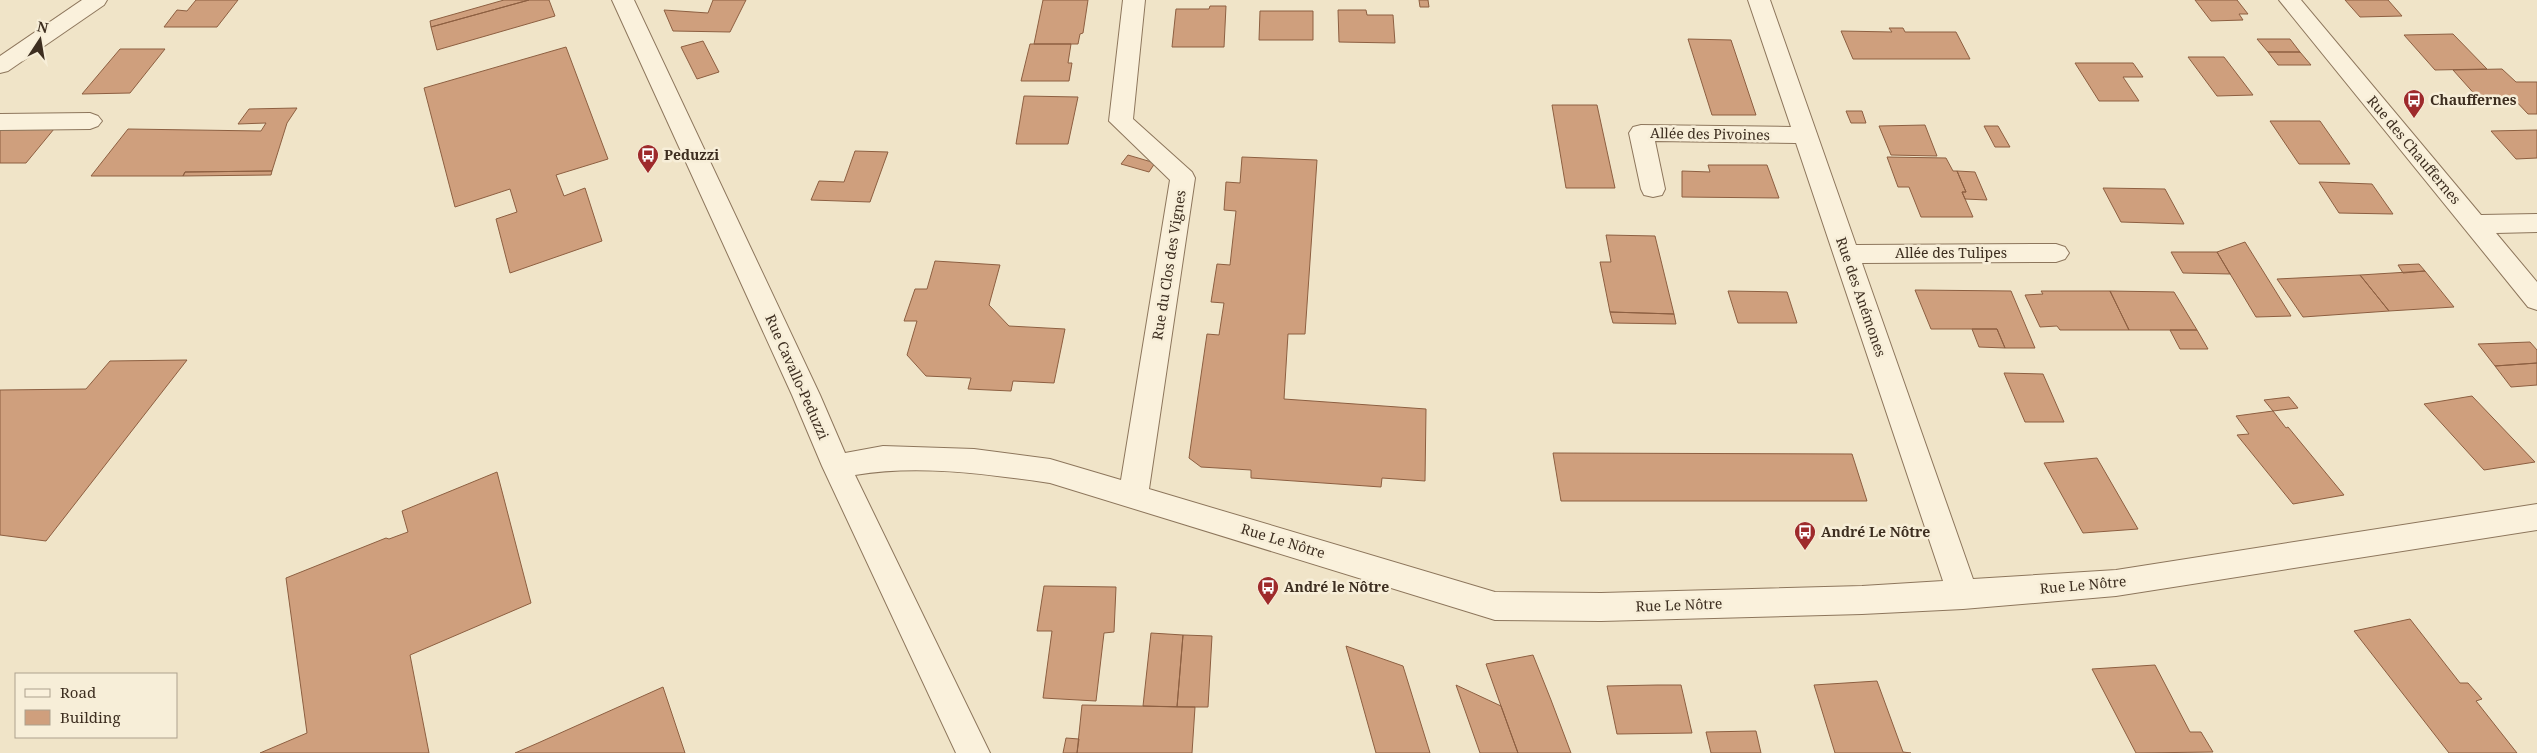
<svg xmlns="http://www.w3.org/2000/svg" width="2537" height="753" font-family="'Noto Serif',serif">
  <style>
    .building { fill: #cf9f7d; stroke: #8d5f41 }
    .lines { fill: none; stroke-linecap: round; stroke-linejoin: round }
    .service-casing { stroke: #8d765c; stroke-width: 2 }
    .minor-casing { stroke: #8d765c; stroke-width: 2 }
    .tertiary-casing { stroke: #8d765c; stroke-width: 2 }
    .service { fill: #faf1dc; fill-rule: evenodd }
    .minor { fill: #faf1dc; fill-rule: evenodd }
    .tertiary { fill: #faf1dc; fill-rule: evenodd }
    .labels { text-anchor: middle; stroke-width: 5; stroke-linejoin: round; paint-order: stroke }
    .poi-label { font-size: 14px; font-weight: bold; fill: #3d2e20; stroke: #f7eed8; text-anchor: start }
    .street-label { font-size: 14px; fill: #3d2e20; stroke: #f7eed8 }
  </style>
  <rect width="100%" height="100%" fill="#f0e4c8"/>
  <path class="building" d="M 196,0 L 238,0 L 217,27 L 164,27 L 177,10 L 187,11 Z
    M 504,0 L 529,0 L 431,27 L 430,21 Z
    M 529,0 L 549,0 L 555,16 L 437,50 L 431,27 Z
    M 713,0 L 746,0 L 730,32 L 673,31 L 664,10 L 708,13 Z
    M 1043,0 L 1088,0 L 1083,33 L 1080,34 L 1078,44 L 1034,44 Z
    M 1419,0 L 1428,0 L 1429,7 L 1420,7 Z
    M 2195,0 L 2237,0 L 2248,14 L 2239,14 L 2243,20 L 2211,21 Z
    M 2345,0 L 2388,0 L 2402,16 L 2360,17 Z
    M 1210,6 L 1226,6 L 1224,47 L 1172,47 L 1176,9 L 1209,9 Z
    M 1338,10 L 1366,10 L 1367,15 L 1393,15 L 1395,43 L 1339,42 Z
    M 1260,11 L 1313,11 L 1313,40 L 1259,40 Z
    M 1889,28 L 1903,28 L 1905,32 L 1956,32 L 1970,59 L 1853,59 L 1841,31 L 1892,32 Z
    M 2453,34 L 2487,69 L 2435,70 L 2404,35 Z
    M 1688,39 L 1731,40 L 1756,115 L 1712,115 Z
    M 2257,39 L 2290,39 L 2300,52 L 2268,52 Z
    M 703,41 L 719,72 L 697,79 L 681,47 Z
    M 1030,44 L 1071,44 L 1068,63 L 1072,63 L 1069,81 L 1021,81 Z
    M 566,47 L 608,159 L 556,175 L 564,196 L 585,188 L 602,241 L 510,273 L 496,219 L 517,212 L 510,189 L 455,207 L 424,88 Z
    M 120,49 L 165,49 L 130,93 L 82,94 Z
    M 2268,52 L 2300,52 L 2311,65 L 2278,65 Z
    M 2188,57 L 2224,57 L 2253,95 L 2217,96 Z
    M 2075,63 L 2133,63 L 2143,77 L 2123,77 L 2139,101 L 2099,101 Z
    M 2502,69 L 2516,82 L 2537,82 L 2537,114 L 2528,114 L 2513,98 L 2478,98 L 2453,70 Z
    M 1024,96 L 1078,97 L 1068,144 L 1016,144 Z
    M 1552,105 L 1597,105 L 1615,188 L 1566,188 Z
    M 297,108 L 287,123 L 272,171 L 185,172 L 183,176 L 91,176 L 128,129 L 261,131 L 266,123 L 238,124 L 249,109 Z
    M 1846,111 L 1862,111 L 1866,123 L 1851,123 Z
    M 2270,121 L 2320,121 L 2350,164 L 2299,164 Z
    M 1925,125 L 1937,156 L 1891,155 L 1879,126 Z
    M 1984,126 L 1998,126 L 2010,147 L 1995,147 Z
    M 54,129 L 26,163 L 0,163 L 0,130 Z
    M 2537,130 L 2537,158 L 2516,159 L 2491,131 Z
    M 855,151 L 888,152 L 870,202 L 811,200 L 819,181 L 844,182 Z
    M 1128,155 L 1155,163 L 1149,172 L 1121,164 Z
    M 1242,157 L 1317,160 L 1305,334 L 1288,334 L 1284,399 L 1426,409 L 1425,481 L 1382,478 L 1381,487 L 1251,478 L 1251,470 L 1201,467 L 1189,458 L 1207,334 L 1219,335 L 1224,303 L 1211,302 L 1217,264 L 1230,265 L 1236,211 L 1224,210 L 1226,182 L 1240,183 Z
    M 1887,157 L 1946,158 L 1953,171 L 1957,171 L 1966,192 L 1962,192 L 1973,217 L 1921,217 L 1909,187 L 1898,187 Z
    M 1708,165 L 1767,165 L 1779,198 L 1682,197 L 1682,171 L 1710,172 Z
    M 272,171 L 271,175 L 183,176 L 185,172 Z
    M 1957,171 L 1975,172 L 1987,200 L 1965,199 L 1962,192 L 1966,192 Z
    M 2319,182 L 2372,184 L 2393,214 L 2339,213 Z
    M 2103,188 L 2165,189 L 2184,224 L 2121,222 Z
    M 1606,235 L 1655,236 L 1674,314 L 1610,312 L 1600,262 L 1611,262 Z
    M 2245,242 L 2291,316 L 2256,317 L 2217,252 Z
    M 2171,252 L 2217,252 L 2230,274 L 2183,273 Z
    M 935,261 L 1000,265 L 989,305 L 1009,326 L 1065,329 L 1054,383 L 1013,381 L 1011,391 L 968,389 L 971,378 L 926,376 L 907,355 L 917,321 L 904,321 L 915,289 L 927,289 Z
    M 2419,264 L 2425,271 L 2403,273 L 2398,265 Z
    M 2425,271 L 2454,307 L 2389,311 L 2360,275 Z
    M 2360,275 L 2389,311 L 2303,317 L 2277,279 Z
    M 1915,290 L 2011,291 L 2035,348 L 2005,348 L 1997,329 L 1931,329 Z
    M 1728,291 L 1787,292 L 1797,323 L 1738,323 Z
    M 2041,291 L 2110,291 L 2129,330 L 2060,330 L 2057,326 L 2040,327 L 2025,295 L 2043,294 Z
    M 2110,291 L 2174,292 L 2197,330 L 2129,330 Z
    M 1610,312 L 1674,314 L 1676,324 L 1613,323 Z
    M 1972,329 L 1997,329 L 2005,348 L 1979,347 Z
    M 2170,330 L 2197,330 L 2208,349 L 2180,349 Z
    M 2530,342 L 2537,350 L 2537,363 L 2495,366 L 2478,344 Z
    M 187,360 L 46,541 L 0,535 L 0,390 L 86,389 L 110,361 Z
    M 2537,363 L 2537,385 L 2511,387 L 2495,366 Z
    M 2004,373 L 2043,374 L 2064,422 L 2025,422 Z
    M 2472,396 L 2535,462 L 2484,470 L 2424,404 Z
    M 2289,397 L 2298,408 L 2273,411 L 2264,400 Z
    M 2273,411 L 2286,428 L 2288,427 L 2344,495 L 2293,504 L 2237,435 L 2249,434 L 2236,416 Z
    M 1553,453 L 1852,454 L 1867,501 L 1561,501 Z
    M 2097,458 L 2138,529 L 2083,533 L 2044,463 Z
    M 497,472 L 531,603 L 410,655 L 429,753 L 260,753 L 307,733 L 286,578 L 386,538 L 389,539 L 408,532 L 402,511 Z
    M 1044,586 L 1116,587 L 1114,632 L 1104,633 L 1096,701 L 1043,698 L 1052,631 L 1037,631 Z
    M 2410,619 L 2460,683 L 2468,683 L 2482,699 L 2476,701 L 2517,753 L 2449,753 L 2354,631 Z
    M 1151,633 L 1183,635 L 1177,707 L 1143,706 Z
    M 1183,635 L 1212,636 L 1208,707 L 1177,707 Z
    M 1346,646 L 1403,666 L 1430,753 L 1376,753 Z
    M 1533,655 L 1551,700 L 1571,753 L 1518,753 L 1511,734 L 1486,664 Z
    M 2155,665 L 2190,732 L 2201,732 L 2213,752 L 2136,753 L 2092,669 Z
    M 1877,681 L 1903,752 L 1911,753 L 1835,753 L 1814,685 Z
    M 1456,685 L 1501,706 L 1518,753 L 1480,753 Z
    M 1657,685 L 1681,685 L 1692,733 L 1617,734 L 1607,686 Z
    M 663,687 L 685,753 L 515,753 L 538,743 Z
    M 1082,705 L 1195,707 L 1192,753 L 1077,753 Z
    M 1756,731 L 1761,753 L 1711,753 L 1706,732 Z
    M 1066,738 L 1079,739 L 1077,753 L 1063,753 Z"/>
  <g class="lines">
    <g class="service-casing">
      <path id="service" d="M 90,113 L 98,116 L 102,121 L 98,126 L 90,129 L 0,130 L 0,114 Z"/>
    </g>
    <g class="minor-casing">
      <path id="minor" d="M 612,0 L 634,0 L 820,395 L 845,453 L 883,446 L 974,449 L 1050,459 L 1121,480 L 1170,180 L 1109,121 L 1123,0 L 1145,0 L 1133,119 L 1192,172 L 1195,178 L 1149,489 L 1495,592 L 1601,593 L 1862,586 L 1943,581 L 1796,143 L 1655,141 L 1665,189 L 1662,195 L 1653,197 L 1644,195 L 1641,189 L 1629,133 L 1633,127 L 1641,125 L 1791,127 L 1748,0 L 1770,0 L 1856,245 L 2056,244 L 2065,247 L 2069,253 L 2065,259 L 2056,262 L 1862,263 L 1973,579 L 2116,570 L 2537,504 L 2537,530 L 2116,596 L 1963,609 L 1862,614 L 1601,621 L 1495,620 L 1050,483 C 986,474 919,464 855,475 L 990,753 L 956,753 L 822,466 L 792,395 Z
        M 2279,0 L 2301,0 L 2481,215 L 2537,214 L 2537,232 L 2496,233 L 2537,282 L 2537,310 L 2528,307 Z"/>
    </g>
    <g class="tertiary-casing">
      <path id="tertiary" d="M 82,0 L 107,0 L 104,5 L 8,71 L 0,73 L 0,56 Z"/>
    </g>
    <use href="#service" class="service"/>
    <use href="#minor" class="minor"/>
    <use href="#tertiary" class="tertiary"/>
  </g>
  <defs>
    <g id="bus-pin" transform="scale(1.125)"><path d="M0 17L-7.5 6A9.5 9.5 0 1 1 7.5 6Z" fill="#9e2a2b" stroke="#f7eed8"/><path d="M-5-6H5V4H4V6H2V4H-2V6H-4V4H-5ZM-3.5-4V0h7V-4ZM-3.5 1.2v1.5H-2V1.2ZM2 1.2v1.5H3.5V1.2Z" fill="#fff"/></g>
  </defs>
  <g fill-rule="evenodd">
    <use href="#bus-pin" x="2414" y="100"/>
    <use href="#bus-pin" x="648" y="155"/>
    <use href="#bus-pin" x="1805" y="532"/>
    <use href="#bus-pin" x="1268" y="587"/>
  </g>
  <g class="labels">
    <g class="poi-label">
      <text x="2430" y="105">Chauffernes</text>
      <text x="664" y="160">Peduzzi</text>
      <text x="1821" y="537">André Le Nôtre</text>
      <text x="1284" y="592">André le Nôtre</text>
    </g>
    <g class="street-label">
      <text transform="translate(1710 134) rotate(1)" y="5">Allée des Pivoines</text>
      <text transform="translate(2414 150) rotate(50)" y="5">Rue des Chauffernes</text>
      <text x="1951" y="258">Allée des Tulipes</text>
      <text transform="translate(1169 265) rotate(-81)" y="5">Rue du Clos des Vignes</text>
      <text transform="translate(1861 297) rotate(71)" y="5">Rue des Anémones</text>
      <text transform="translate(797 377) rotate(66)" y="5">Rue Cavallo-Peduzzi</text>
      <text transform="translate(1283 541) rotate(17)" y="5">Rue Le Nôtre</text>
      <text transform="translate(2083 585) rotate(-5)" y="5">Rue Le Nôtre</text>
      <text transform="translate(1679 605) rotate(-2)" y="5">Rue Le Nôtre</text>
    </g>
  </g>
  <rect x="15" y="673" width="162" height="65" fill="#f7eed8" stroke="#ada18e"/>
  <rect x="25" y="689" width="25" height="8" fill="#faf1dc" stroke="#ada18e"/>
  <text x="60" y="698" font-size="15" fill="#3d2e20">Road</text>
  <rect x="25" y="710" width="25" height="15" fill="#cf9f7d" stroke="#ada18e"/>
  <text x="60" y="723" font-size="15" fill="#3d2e20">Building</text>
  <g transform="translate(40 40) rotate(12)" stroke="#f7eed8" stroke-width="4" paint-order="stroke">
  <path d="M0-4L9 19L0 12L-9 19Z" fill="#3d2e20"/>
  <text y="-8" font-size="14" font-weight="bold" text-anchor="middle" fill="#3d2e20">N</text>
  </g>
</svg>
